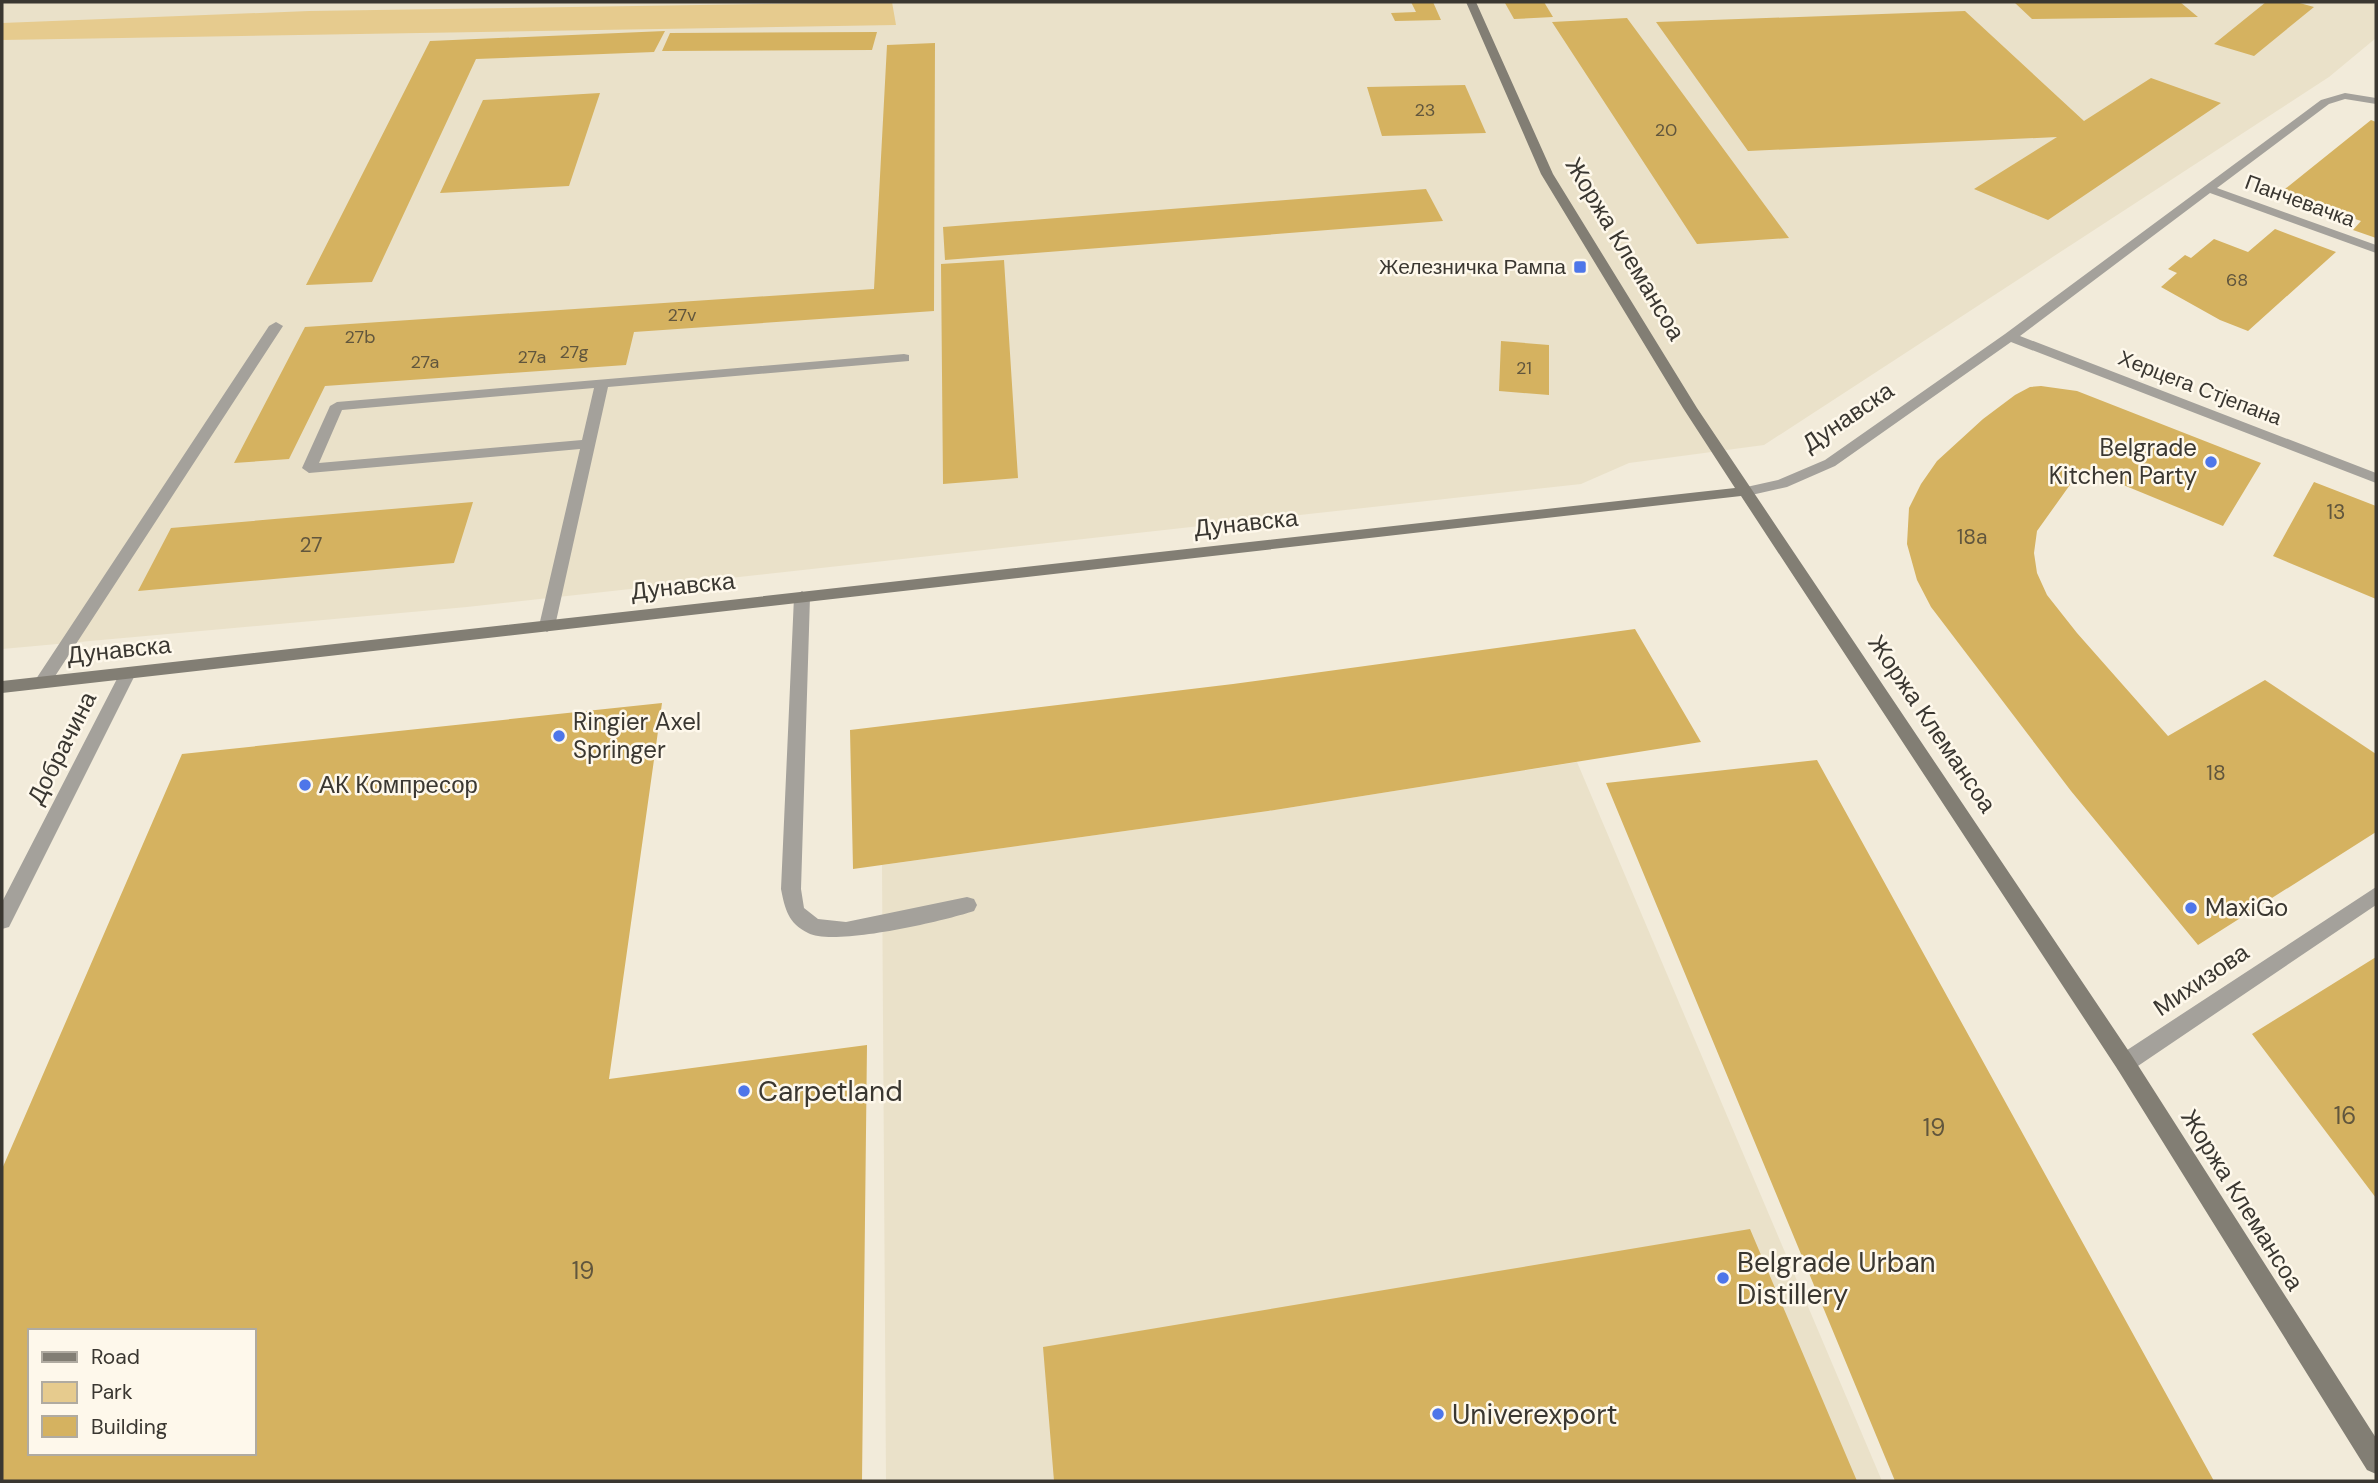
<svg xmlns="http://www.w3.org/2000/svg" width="2378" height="1483" font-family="'DM Sans',sans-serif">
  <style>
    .built { fill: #eae1c9 }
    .green { fill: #e6cb8e }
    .building { fill: #d5b260; fill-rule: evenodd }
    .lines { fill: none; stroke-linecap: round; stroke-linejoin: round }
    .lane { fill: #a4a19b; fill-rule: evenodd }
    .street { fill: #a4a19b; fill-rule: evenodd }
    .secondary { fill: #827e74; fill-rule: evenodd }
    .poi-dot { fill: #4e76e9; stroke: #fef8eb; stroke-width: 2.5 }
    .labels { text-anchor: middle; stroke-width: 5; stroke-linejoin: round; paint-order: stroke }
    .far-number-label { font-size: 18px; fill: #61563d }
    .far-street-label { font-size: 21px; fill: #3a3731; stroke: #fef8eb }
    .far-poi-label { font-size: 21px; fill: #3a3731; stroke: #fef8eb; text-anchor: end }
    .number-label { font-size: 21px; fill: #61563d }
    .street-label { font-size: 24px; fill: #3a3731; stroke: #fef8eb }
    .poi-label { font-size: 24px; fill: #3a3731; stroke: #fef8eb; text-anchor: start }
    .near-number-label { font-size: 24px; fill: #61563d }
    .near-poi-label { font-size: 28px; fill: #3a3731; stroke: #fef8eb; text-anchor: start }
  </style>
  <rect width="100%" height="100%" fill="#f2ebda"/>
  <path class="built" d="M 2,2 L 2376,2 L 2376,38 L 2329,77 L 1764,445 L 1629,463 L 1581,484 L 467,607 L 2,649 Z
    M 1577,762 L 1882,1481 L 886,1481 L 882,865 L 1268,811 Z"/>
  <path class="green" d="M 892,2 L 896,25 L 2,40 L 2,23 L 309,11 Z"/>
  <path class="building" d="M 1411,2 L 1433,2 L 1441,20 L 1395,21 L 1391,13 L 1416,12 Z
    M 1544,2 L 1553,17 L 1514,19 L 1505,3 Z
    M 2014,2 L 2180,2 L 2198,17 L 2032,19 Z
    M 2266,2 L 2296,2 L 2314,7 L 2254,56 L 2214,44 Z
    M 1965,11 L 2084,121 L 2151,78 L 2221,103 L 2048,220 L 1974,189 L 2057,137 L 1748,151 L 1656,22 Z
    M 1627,18 L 1789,238 L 1697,244 L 1552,22 Z
    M 665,31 L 654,52 L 476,59 L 372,282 L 306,285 L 430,41 Z
    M 877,32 L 872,50 L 662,51 L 670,33 Z
    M 935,43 L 934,311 L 634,332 L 626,365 L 325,386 L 289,459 L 234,463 L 305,327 L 874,289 L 887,45 Z
    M 1465,85 L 1486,133 L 1382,136 L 1367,87 Z
    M 600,93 L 569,186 L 440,193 L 483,100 Z
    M 2371,120 L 2376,122 L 2376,238 L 2353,230 L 2361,221 L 2280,193 Z
    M 1426,189 L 1443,221 L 945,260 L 943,227 Z
    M 2275,229 L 2336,252 L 2248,331 L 2220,320 L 2161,287 L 2177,273 L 2168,269 L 2185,255 L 2191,258 L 2214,239 L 2248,252 Z
    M 1004,260 L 1018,478 L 943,484 L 941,264 Z
    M 1501,341 L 1549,345 L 1549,395 L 1499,391 Z
    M 2041,386 L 2077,391 L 2261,463 L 2223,526 L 2082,468 L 2037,531 L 2034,553 L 2037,573 L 2047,595 L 2077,633 L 2168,736 L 2265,680 L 2376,754 L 2376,832 L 2198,945 L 2071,791 L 1931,607 L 1917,580 L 1907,544 L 1909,508 L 1921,484 L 1937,461 L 1983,419 L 2015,395 L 2030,387 Z
    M 2314,482 L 2376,506 L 2376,599 L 2273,556 Z
    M 473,502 L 454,563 L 138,591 L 171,528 Z
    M 1635,629 L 1701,742 L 1268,811 L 853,869 L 850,730 L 1233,684 Z
    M 662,703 L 609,1079 L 867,1045 L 862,1481 L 2,1481 L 2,1169 L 182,754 ZM 30,1331 L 254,1331 L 254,1453 L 30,1453 Z
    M 1817,760 L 2214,1481 L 1895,1481 L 1606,783 Z
    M 2376,957 L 2376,1198 L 2252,1034 Z
    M 1750,1229 L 1857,1481 L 1054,1481 L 1043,1347 Z"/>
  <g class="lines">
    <path class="lane" d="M 276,322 L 283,326 L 48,687 L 36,687 L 34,683 L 36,679 L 269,326 Z
      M 904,354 L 909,355 L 909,361 L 608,387 L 555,626 L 547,632 L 539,626 L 580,449 L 309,473 L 302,468 L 330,406 L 337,402 ZM 594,388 L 582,440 L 319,463 L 342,410 Z
      M 802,591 L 810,597 L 801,889 L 804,908 L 818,919 L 846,922 L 967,897 L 974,899 L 977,905 L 974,911 C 944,921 833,947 808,933 C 788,923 785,909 781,889 L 794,597 Z"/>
    <path class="street" d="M 2345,93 L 2376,98 L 2376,104 L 2345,99 L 2329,104 L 2217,188 L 2376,245 L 2376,253 L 2210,193 L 2020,336 L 2376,473 L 2376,483 L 2011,342 L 1835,466 L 1787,487 L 1747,496 L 1742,494 L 1740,491 L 1742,488 L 1778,480 L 1825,460 L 2005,334 L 2321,100 Z
      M 128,667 L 136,673 L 9,927 L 2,929 L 2,902 L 120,673 Z
      M 2376,887 L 2376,905 L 2132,1070 L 2125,1073 L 2118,1070 L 2115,1063 L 2118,1056 Z"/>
    <path class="secondary" d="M 1466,2 L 1476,2 L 1553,174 L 1697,408 L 2132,1056 L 2376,1438 L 2376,1474 L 2367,1470 L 2118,1070 L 1741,496 L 2,693 L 2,681 L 1735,488 L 1683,408 L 1541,174 Z"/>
  </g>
  <g class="poi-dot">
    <rect x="1573" y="260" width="14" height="14" rx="3.5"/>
    <circle cx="2211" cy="462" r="7"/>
    <circle cx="559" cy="736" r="7"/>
    <circle cx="305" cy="785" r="7"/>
    <circle cx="2191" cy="908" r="7"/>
    <circle cx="744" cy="1091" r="7"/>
    <circle cx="1723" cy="1278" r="7"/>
    <circle cx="1438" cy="1414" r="7"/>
  </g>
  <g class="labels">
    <g class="far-number-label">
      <text x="1425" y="116">23</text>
      <text x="1666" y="136">20</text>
      <text x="2237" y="286">68</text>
      <text x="682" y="321">27v</text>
      <text x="360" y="343">27b</text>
      <text x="574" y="358">27g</text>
      <text x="532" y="363">27a</text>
      <text x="425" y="368">27a</text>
      <text x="1524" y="374">21</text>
    </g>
    <g class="far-street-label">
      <text transform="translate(2300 201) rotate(20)" y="7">Панчевачка</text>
      <text transform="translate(2200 388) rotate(21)" y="7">Херцега Стјепана</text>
    </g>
    <g class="far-poi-label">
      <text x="1566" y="274">Железничка Рампа</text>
    </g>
    <g class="number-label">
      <text x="2336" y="519">13</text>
      <text x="1972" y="544">18a</text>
      <text x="311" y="552">27</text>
      <text x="2216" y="780">18</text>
    </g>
    <g class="street-label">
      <text transform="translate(1625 249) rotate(59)" y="8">Жоржа Клемансоа</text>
      <text transform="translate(1848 417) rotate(-34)" y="8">Дунавска</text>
      <text transform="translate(1246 523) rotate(-6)" y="8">Дунавска</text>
      <text transform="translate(683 586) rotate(-6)" y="8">Дунавска</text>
      <text transform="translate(119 650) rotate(-6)" y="8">Дунавска</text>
      <text transform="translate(1932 724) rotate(56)" y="8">Жоржа Клемансоа</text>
      <text transform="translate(62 748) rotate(-63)" y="8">Добрачина</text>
      <text transform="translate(2201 980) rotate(-34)" y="8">Михизова</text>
      <text transform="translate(2242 1200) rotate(58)" y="8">Жоржа Клемансоа</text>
    </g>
    <g class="poi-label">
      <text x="2197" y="456" text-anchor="end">Belgrade<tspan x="2197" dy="28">Kitchen Party</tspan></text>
      <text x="573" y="730">Ringier Axel<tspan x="573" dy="28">Springer</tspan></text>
      <text x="319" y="793">АК Компресор</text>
      <text x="2205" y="916">MaxiGo</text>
    </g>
    <g class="near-number-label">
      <text x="2345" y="1124">16</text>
      <text x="1934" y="1136">19</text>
      <text x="583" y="1279">19</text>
    </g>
    <g class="near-poi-label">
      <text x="758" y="1101">Carpetland</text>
      <text x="1737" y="1272">Belgrade Urban<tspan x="1737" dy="32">Distillery</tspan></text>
      <text x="1452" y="1424">Univerexport</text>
    </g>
  </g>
  <rect width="2378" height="1483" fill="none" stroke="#3a3731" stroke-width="7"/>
  <rect x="28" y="1329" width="228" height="126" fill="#fef8eb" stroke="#b0aba1" stroke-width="2"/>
  <rect x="42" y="1352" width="35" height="10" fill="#827e74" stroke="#b0aba1" stroke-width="2"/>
  <text x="91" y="1364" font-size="21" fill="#3a3731">Road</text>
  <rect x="42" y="1382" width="35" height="21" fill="#e6cb8e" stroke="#b0aba1" stroke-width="2"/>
  <text x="91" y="1399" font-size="21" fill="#3a3731">Park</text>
  <rect x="42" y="1416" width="35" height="21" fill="#d5b260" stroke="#b0aba1" stroke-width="2"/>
  <text x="91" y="1434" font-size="21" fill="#3a3731">Building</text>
</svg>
